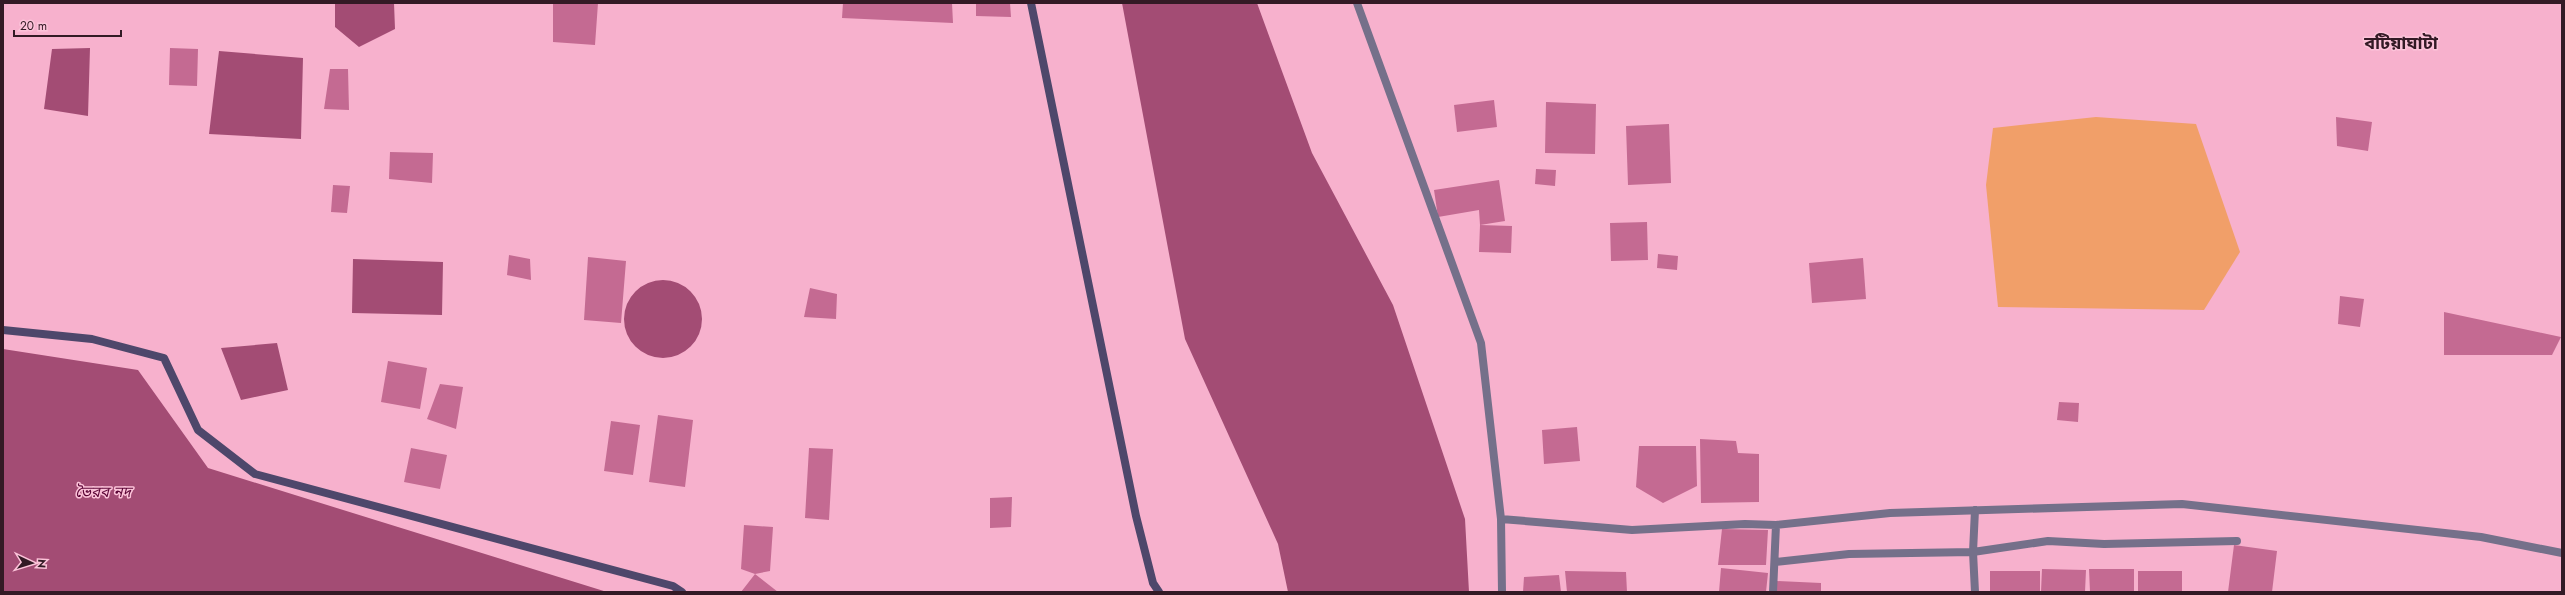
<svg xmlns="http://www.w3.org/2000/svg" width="2565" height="595" font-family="Jost,'Noto Sans Bengali',sans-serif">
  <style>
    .green { fill: #f19f69 }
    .water { fill: #a34c74 }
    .building { fill: #c46a92 }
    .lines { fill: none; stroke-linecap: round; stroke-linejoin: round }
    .street { stroke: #75708a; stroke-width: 8 }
    .secondary { stroke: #4e476b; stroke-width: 8 }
    .labels { text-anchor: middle; stroke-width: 3; stroke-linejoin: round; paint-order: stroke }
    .water-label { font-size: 15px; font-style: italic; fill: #5a0435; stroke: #fcc3d9 }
    .district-label { font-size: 18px; font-weight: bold; fill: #331a25; stroke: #fcc3d9 }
  </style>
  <rect width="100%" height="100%" fill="#f7b1cd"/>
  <path class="green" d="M 2096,117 L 2196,124 L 2240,252 L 2204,310 L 1998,307 L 1986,185 L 1993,128 Z"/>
  <path class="water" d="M 335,3 L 394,3 L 395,29 L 359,47 L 335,27 Z
    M 1122,3 L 1257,3 L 1312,153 L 1393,305 L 1465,519 L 1469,592 L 1288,592 L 1278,544 L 1185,339 Z
    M 90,48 L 88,116 L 44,109 L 52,49 Z
    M 219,51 L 303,58 L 301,139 L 209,134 Z
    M 353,259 L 443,262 L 442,315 L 352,313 Z
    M624 319a39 39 0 1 1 78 0a39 39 0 1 1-78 0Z
    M 277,343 L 288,390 L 241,400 L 221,348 Z
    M 3,349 L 138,370 L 208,468 L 607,592 L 3,592 Z"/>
  <path class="building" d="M 553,3 L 598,3 L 595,45 L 553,42 Z
    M 843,3 L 952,3 L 953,23 L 842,18 Z
    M 976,3 L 1010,3 L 1011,17 L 976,16 Z
    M 170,48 L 198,49 L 197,86 L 169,85 Z
    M 330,69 L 348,69 L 349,110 L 324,109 Z
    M 1494,100 L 1497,127 L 1457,132 L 1454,105 Z
    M 1546,102 L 1596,104 L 1595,154 L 1545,153 Z
    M 2336,117 L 2372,122 L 2368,151 L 2337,146 Z
    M 1669,124 L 1671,183 L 1628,185 L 1626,126 Z
    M 390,152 L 433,153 L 432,183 L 389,179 Z
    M 1536,169 L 1556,170 L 1555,186 L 1535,184 Z
    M 1499,180 L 1505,221 L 1480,225 L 1479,210 L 1438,217 L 1434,190 Z
    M 333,185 L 350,186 L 347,213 L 331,212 Z
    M 1647,222 L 1648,260 L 1611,261 L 1610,223 Z
    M 1480,225 L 1512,226 L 1511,253 L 1479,252 Z
    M 1658,254 L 1678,256 L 1677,270 L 1657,268 Z
    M 509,255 L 530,259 L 531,280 L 507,275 Z
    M 588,257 L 626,261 L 621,323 L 584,320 Z
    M 1863,258 L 1866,299 L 1812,303 L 1809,263 Z
    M 810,288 L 837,294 L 836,319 L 804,317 Z
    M 2340,296 L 2364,299 L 2360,327 L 2338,324 Z
    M 2444,312 L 2561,337 L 2552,355 L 2444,355 Z
    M 388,361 L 427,368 L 420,409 L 381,402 Z
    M 440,384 L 463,387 L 456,429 L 427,419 Z
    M 2059,402 L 2079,403 L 2078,422 L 2057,420 Z
    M 658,415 L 693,420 L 685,487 L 649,482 Z
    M 611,421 L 640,425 L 633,475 L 604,471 Z
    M 1577,427 L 1580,461 L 1544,464 L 1542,430 Z
    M 1700,439 L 1736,441 L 1738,453 L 1759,454 L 1759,502 L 1701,503 Z
    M 1639,446 L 1696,446 L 1697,486 L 1663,503 L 1636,487 Z
    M 411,448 L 447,455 L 440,489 L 404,482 Z
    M 809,448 L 833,449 L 829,520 L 805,518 Z
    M 1012,497 L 1011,527 L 990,528 L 990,498 Z
    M 744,525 L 773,527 L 770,571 L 755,574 L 741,569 Z
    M 1722,529 L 1768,530 L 1766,565 L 1718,565 Z
    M 2234,545 L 2277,551 L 2272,592 L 2228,592 Z
    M 1721,568 L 1768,573 L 1766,592 L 1719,592 Z
    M 2042,569 L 2086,570 L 2085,592 L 2041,592 Z
    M 2089,569 L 2134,569 L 2134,592 L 2090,592 Z
    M 1565,571 L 1626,572 L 1627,592 L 1567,592 Z
    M 1990,571 L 2040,571 L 2040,592 L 1990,592 Z
    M 2138,571 L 2182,571 L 2182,592 L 2138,592 Z
    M 755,574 L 778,592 L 741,592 Z
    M 1559,575 L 1561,592 L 1523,592 L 1524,577 Z
    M 1777,581 L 1821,583 L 1821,592 L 1776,592 Z"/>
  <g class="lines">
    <path class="street" d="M 1357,3 L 1481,343 L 1501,519 L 1502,592
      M 1975,510 L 1973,552 L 1975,592
      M 1501,519 L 1632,530 L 1745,524 L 1776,525 L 1890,513 L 2182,504 L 2481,537 L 2562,553
      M 1775,562 L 1849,554 L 1973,552 L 2048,541 L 2104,544 L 2237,541
      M 1773,592 L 1776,525"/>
    <path class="secondary" d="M 1031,3 L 1136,516 L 1153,583 L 1159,592
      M 3,330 L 92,339 L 164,358 L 198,430 L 255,474 L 673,586 L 682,592"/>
  </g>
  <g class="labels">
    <g class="water-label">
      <text x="103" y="497">ভৈরব নদ</text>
    </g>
    <g class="district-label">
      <text x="2401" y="49">বটিয়াঘাটা</text>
    </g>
  </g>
  <rect width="2565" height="595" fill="none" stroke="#331a25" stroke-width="8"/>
  <g transform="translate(32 563) rotate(94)" stroke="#fcc3d9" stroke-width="3" paint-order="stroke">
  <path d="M0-3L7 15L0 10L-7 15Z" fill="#331a25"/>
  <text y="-6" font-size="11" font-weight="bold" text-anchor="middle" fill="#331a25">N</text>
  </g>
  <path d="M14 30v6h107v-6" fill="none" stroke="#331a25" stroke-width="2"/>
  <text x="20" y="30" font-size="12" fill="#331a25" stroke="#fcc3d9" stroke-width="3" paint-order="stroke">20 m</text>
</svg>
